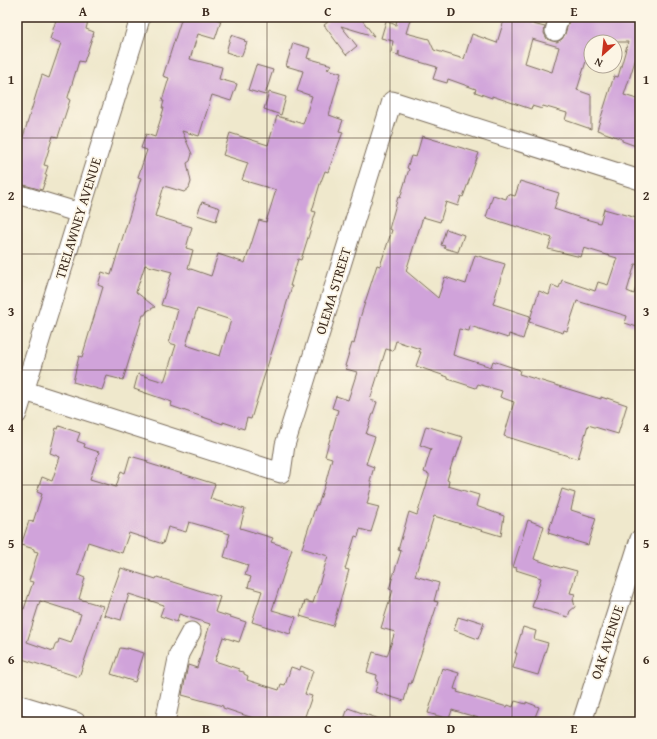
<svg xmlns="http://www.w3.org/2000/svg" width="657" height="739" font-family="'Gentium Book Plus',serif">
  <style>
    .building { fill: #d0a3da; fill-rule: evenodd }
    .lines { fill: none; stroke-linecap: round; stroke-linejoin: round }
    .minor-casing { stroke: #7a6c5b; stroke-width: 21 }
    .minor { stroke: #fff; stroke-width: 19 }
    .grid { fill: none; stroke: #3b2a1e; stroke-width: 1; stroke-opacity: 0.55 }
    .labels { text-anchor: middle; stroke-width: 3.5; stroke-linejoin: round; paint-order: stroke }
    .street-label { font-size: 14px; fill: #3b2a1e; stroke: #fcf5e5 }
    .neatline { fill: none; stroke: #3b2a1e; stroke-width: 1.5 }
    .grid-label { font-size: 13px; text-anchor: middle; font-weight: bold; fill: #3b2a1e }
  </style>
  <rect width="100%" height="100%" fill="#fcf5e5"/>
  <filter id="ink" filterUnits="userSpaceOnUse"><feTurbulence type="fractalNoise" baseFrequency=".025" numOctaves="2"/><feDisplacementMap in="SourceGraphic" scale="8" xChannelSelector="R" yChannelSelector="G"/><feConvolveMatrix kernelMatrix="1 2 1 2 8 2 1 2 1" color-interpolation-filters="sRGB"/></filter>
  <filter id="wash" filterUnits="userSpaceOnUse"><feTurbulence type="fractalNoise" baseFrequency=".012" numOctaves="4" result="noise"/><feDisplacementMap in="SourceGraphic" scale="16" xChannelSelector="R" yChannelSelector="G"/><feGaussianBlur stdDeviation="0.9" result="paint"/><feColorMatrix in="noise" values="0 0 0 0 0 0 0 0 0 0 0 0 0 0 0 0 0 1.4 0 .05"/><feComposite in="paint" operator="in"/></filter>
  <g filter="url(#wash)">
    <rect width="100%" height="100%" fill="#efe8cc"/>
    <g id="blocks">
      <path class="building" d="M 57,17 L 89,17 L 86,29 L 94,32 L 84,62 L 79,61 L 68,97 L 68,99 L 70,100 L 58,137 L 53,136 L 44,165 L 48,166 L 45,175 L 47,175 L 42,190 L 17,183 L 17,135 L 23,137 L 42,75 L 49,78 L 61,43 L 50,39 Z
        M 182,17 L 211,17 L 221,21 L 215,39 L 198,34 L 190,59 L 222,67 L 219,79 L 237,84 L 231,101 L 212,95 L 199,136 L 182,131 L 192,154 L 190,161 L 187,163 L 191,182 L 189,188 L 184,192 L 164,186 L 155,216 L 192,227 L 186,248 L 193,250 L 188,268 L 211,276 L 218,254 L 245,263 L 259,220 L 266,222 L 276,190 L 242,180 L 248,163 L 223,155 L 230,133 L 268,145 L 277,116 L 303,124 L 312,96 L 297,91 L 303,71 L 286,66 L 293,43 L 310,48 L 307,58 L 332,65 L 327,69 L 341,73 L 329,115 L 343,120 L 339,131 L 343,132 L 328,172 L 325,171 L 320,184 L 312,211 L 316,212 L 301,260 L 298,259 L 290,286 L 292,286 L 251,419 L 247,418 L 244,429 L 223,422 L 223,424 L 171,406 L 172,402 L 134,389 L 138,374 L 164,382 L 176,345 L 169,343 L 178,310 L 161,305 L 172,272 L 145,265 L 136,292 L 155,307 L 147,311 L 145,315 L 143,315 L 123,380 L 107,376 L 102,390 L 73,382 L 79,356 L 82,357 L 103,287 L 98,285 L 102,272 L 111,275 L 141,178 L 138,177 L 147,150 L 141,148 L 146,134 L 155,137 L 164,108 L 162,108 L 164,101 L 162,101 L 169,78 L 163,76 ZM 197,309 L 231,320 L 220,356 L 186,345 Z
        M 322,17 L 360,17 L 374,36 L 341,26 L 357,46 L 346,55 L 324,25 L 328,22 L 322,21 Z
        M 397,17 L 411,17 L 406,33 L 429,39 L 434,50 L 464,59 L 472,34 L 497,43 L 505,17 L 526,17 L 534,20 L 533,24 L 545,27 L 544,33 L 547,39 L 552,41 L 557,42 L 562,39 L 565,34 L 570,17 L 640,17 L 640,59 L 636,58 L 624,95 L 640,100 L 640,134 L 636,146 L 622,141 L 622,139 L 597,130 L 614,76 L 618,77 L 628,42 L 591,42 L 591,56 L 588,55 L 577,90 L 591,95 L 591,129 L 565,120 L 567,113 L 543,106 L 542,109 L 532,106 L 531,109 L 492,96 L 492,98 L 475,92 L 476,89 L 448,79 L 447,83 L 433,79 L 437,67 L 399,56 L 399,51 L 398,55 L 391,53 L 393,41 L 381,38 L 386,21 L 396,25 ZM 532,39 L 559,47 L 552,72 L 525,63 Z
        M 231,35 L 245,40 L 244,41 L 247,42 L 241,57 L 226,52 Z
        M 256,65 L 273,70 L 265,95 L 248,90 Z
        M 269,92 L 286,97 L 281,115 L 264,109 Z
        M 422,136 L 479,153 L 463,197 L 461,196 L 458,206 L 446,202 L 440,222 L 423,217 L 406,271 L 438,298 L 445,277 L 466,284 L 475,255 L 505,264 L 493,304 L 530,316 L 523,339 L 509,334 L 508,338 L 470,326 L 469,331 L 459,329 L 453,355 L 491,367 L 493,361 L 520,370 L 519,374 L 601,399 L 601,397 L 607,399 L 607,398 L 627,405 L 618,434 L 588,425 L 578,459 L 504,436 L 514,402 L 500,397 L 502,391 L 478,384 L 476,388 L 448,379 L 448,377 L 416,366 L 421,352 L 419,352 L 420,349 L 396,341 L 393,351 L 386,349 L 370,400 L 377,402 L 366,434 L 375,437 L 366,464 L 374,467 L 370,481 L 372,484 L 367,504 L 379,507 L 371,532 L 360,529 L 358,537 L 355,536 L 345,569 L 349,570 L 333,626 L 300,616 L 305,601 L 313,603 L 328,556 L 302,548 L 316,505 L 318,505 L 326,481 L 332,458 L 325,456 L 338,410 L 332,408 L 336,396 L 348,400 L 357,372 L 346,369 L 347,367 L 345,366 L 352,343 L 354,344 L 360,318 L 377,265 L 380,266 L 392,230 L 389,229 L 398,197 L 400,198 L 409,169 L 407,168 L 411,156 L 416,157 Z
        M 520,181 L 559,193 L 554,209 L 575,216 L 600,223 L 604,209 L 640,219 L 640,265 L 635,264 L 627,291 L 634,294 L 637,284 L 640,284 L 640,328 L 625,323 L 627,316 L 577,301 L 567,331 L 564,330 L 563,333 L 529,322 L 539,291 L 549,295 L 552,285 L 559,288 L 562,280 L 595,291 L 598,282 L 608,285 L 617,258 L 584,248 L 581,257 L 548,249 L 552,238 L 486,217 L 493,195 L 506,199 L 508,194 L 515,196 Z
        M 202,202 L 220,208 L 216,221 L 197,215 Z
        M 446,229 L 464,235 L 458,252 L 444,248 L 445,246 L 441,245 Z
        M 59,426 L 80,433 L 77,441 L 85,444 L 84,447 L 99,452 L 90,479 L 116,487 L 121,471 L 125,473 L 130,456 L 148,461 L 147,463 L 215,484 L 210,499 L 245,509 L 240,528 L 273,538 L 271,542 L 292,549 L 272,610 L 296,617 L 290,634 L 252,622 L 262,591 L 248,587 L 251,577 L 245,575 L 248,565 L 224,557 L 229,540 L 228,540 L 230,534 L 189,522 L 186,532 L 168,527 L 163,544 L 129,533 L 122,553 L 88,542 L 78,575 L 85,578 L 79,599 L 103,606 L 79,677 L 22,659 L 20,665 L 17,664 L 17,607 L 24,609 L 33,582 L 29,581 L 38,552 L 34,551 L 34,549 L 21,545 L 29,521 L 33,522 L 42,494 L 37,492 L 42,477 L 52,481 L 60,457 L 50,453 L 56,428 L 58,429 ZM 40,601 L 81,614 L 71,643 L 59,639 L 58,643 L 56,643 L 53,651 L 27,642 Z
        M 426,426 L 463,437 L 456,458 L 454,457 L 447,480 L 449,481 L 448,486 L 479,495 L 476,506 L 504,516 L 501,536 L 434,516 L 415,576 L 439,583 L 434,601 L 438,602 L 411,684 L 409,683 L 404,701 L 375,692 L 378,682 L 376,681 L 377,675 L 367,672 L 373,652 L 387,656 L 395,632 L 381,628 L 393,590 L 389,589 L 401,551 L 398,550 L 409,512 L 417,515 L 429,477 L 429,474 L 424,472 L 431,449 L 420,445 Z
        M 562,489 L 575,493 L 571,510 L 596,518 L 588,545 L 548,533 Z
        M 528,520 L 544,526 L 534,559 L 561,568 L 562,567 L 577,571 L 570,593 L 575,594 L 573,599 L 575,607 L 570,611 L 568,617 L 532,607 L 541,578 L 516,570 L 517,568 L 513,567 Z
        M 121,568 L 156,579 L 157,577 L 220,597 L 215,612 L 246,622 L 239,642 L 223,637 L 215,661 L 239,669 L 239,671 L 244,672 L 244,674 L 248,676 L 247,680 L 279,690 L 281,684 L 285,685 L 291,667 L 300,670 L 301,666 L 313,671 L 305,694 L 312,696 L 303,722 L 273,722 L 260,718 L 259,720 L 223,708 L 223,706 L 182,695 L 188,665 L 197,668 L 210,624 L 179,614 L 177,622 L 160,616 L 164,605 L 129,594 L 121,620 L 104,615 Z
        M 458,617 L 468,620 L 468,618 L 484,623 L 478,639 L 454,630 Z
        M 523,627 L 536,631 L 534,639 L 548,643 L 538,675 L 513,668 L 517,653 L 515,653 Z
        M 120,648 L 127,649 L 127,648 L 144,653 L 135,682 L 111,674 Z
        M 442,668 L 459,673 L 454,689 L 458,690 L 457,692 L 507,707 L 508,705 L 513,707 L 515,701 L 526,704 L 526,702 L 539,707 L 533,722 L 492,722 L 452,710 L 449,719 L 428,713 Z
        M 348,708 L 382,720 L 381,722 L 343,722 Z"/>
    </g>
  </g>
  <g filter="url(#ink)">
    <use href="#blocks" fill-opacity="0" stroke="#7a6c5b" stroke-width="1"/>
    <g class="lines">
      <g class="minor-casing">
        <path id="minor" d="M 555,31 L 559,17
          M 17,194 L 80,213
          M 25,391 L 281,473 L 285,445 L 392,101 L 640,180
          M 17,414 L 139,22
          M 17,704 L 76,722
          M 165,722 L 179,654 L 191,632
          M 582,722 L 640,539"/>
      </g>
      <use href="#minor" class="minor"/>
    </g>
  </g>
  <path class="grid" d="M 145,17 L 145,722M 267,17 L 267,722M 390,17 L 390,722M 512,17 L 512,722M 17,138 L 640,138M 17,254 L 640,254M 17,370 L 640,370M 17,485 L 640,485M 17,601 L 640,601"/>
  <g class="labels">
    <g class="street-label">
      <text transform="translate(78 218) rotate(-73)" y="5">TRELAWNEY AVENUE</text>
      <text transform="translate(333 291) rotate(-73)" y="5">OLEMA STREET</text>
      <text transform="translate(607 642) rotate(-72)" y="5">OAK AVENUE</text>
    </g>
  </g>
  <rect width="657" height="739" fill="none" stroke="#fcf5e5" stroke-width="44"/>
  <g transform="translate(603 54) rotate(207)"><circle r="19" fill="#fcf5e5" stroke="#afa495"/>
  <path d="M0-3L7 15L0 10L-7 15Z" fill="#c8321e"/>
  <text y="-6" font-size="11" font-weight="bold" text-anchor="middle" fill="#3b2a1e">N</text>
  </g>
  <rect x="22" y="22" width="613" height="695" class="neatline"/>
  <g class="grid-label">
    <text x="83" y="16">A</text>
    <text x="206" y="16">B</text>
    <text x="328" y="16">C</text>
    <text x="451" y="16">D</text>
    <text x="574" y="16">E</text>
    <text x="11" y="84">1</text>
    <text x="646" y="84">1</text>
    <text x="11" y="200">2</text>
    <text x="646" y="200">2</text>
    <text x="11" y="316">3</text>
    <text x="646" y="316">3</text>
    <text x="11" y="432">4</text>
    <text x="646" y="432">4</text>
    <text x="11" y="548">5</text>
    <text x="646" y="548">5</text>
    <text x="11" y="664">6</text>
    <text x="646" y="664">6</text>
    <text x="83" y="733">A</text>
    <text x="206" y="733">B</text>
    <text x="328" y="733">C</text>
    <text x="451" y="733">D</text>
    <text x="574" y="733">E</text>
  </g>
</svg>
